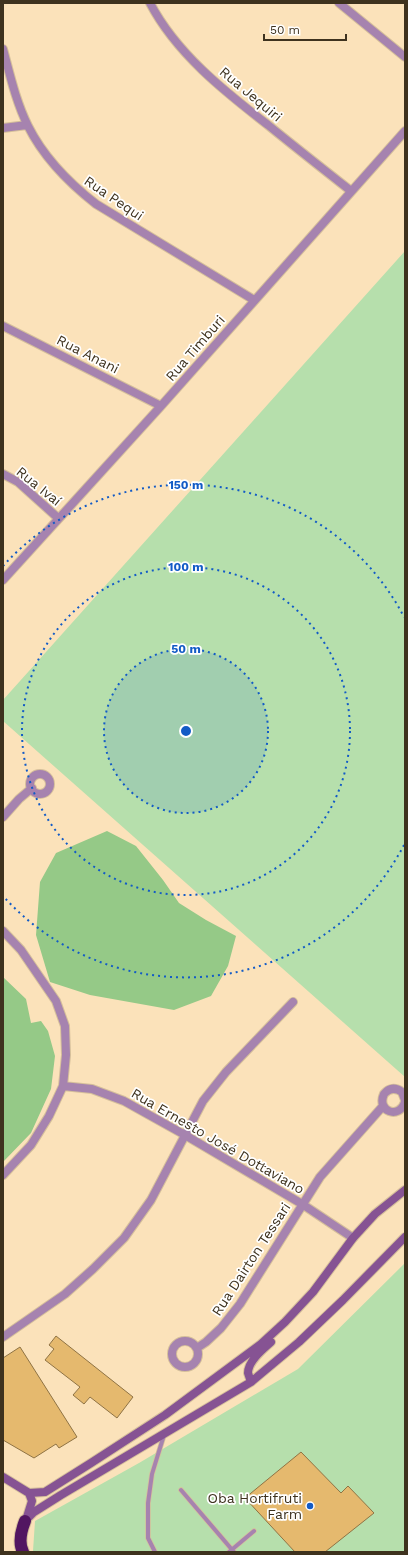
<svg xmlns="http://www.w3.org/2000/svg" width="408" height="1555" font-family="'Work Sans',sans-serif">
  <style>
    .green { fill: #b6dfac }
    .forest { fill: #95c987 }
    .building { fill: #e5b96e; stroke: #8f7344 }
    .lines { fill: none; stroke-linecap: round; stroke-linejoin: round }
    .lane-casing { stroke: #d5bf9b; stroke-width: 5.5 }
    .street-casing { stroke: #d5bf9b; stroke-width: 10 }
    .secondary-casing { stroke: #d5bf9b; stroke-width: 10 }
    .highway-casing { stroke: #d5bf9b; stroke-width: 14 }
    .lane { stroke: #a683af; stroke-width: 4 }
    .street { stroke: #a683af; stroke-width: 8 }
    .secondary { stroke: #865393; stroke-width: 8 }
    .highway { stroke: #521661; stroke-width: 12 }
    .ring { fill: none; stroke: #125bc6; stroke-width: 2; stroke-dasharray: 2 4 }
    .poi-dot { fill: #125bc6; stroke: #fff; stroke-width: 1.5 }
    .labels { text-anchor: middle; stroke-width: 3.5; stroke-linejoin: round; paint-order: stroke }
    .street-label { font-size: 14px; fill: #3e321e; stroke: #fff }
    .poi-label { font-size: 14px; fill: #3e321e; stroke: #fff; text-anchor: end }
    .centre { fill: #125bc6; stroke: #fff; stroke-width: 2 }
    .ring-label { font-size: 12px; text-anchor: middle; font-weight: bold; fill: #125bc6; stroke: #fff; stroke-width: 3.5; stroke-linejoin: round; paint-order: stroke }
  </style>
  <rect width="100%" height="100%" fill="#fbe2ba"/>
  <path class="green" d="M 405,251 L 405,1077 L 3,721 L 3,700 Z
    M 405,1263 L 405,1552 L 33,1551 L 35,1521 L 139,1463 L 298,1369 Z"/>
  <path class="forest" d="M 107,831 L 136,846 L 163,880 L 179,903 L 206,920 L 236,936 L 228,966 L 211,996 L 174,1010 L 90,995 L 50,982 L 36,935 L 40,882 L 56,853 Z
    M 3,977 L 26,999 L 31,1023 L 41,1021 L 48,1031 L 55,1056 L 51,1089 L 31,1133 L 3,1162 Z"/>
  <path class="building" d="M 56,1336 L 133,1397 L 117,1418 L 90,1397 L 84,1404 L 73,1395 L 80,1387 L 45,1360 L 54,1349 L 49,1345 Z
    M 20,1347 L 77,1437 L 59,1448 L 56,1444 L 34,1458 L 3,1440 L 3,1358 Z
    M 301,1452 L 341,1493 L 348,1486 L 374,1513 L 325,1552 L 295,1552 L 245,1498 Z"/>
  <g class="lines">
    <g class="lane-casing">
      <path id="lane" d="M 181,1490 L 234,1552
        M 155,1552 L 148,1538 L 148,1503 L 152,1474 L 164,1435
        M 229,1552 L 254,1531"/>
    </g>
    <g class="street-casing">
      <path id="street" d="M 150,3 C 176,53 224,91 268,125 C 295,147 323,169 351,191
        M 339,3 L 405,57
        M 3,49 C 10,75 16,102 28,126 C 44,158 69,183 96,204 L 254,300
        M 3,128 L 27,125
        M 3,326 L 161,406
        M 3,474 L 18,482 L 58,518
        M 3,580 L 161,406 L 405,131
        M30 784a10 10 0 1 1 20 0a10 10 0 1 1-20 0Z
        M 3,817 L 19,799 L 32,788
        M 3,931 L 21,950 L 56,1001 L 65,1026 L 66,1055 L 63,1086 L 49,1116 L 31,1145 L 3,1175
        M 63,1086 L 92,1089 L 124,1101 L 185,1135 L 302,1204 L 353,1238
        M 405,1100 L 402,1092 C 395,1087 389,1088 384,1094 C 376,1111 399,1120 405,1102
        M 3,1337 L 65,1294 L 93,1269 L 124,1238 L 151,1200 L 203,1101 L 226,1072 L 293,1002
        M172 1354a13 13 0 1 1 26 0a13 13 0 1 1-26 0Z
        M 197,1348 L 206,1342 L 221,1328 L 240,1304 L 320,1177 L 383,1106"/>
    </g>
    <g class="secondary-casing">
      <path id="secondary" d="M 251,1382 C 250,1379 249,1376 248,1373 C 248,1361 263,1349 271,1342
        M 3,1477 L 29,1493
        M 29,1493 L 45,1492 L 91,1463 L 165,1415 L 261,1344 L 285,1322 L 313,1292 L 353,1238 L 375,1214 L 405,1190
        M 27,1517 L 32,1501 L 29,1493
        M 25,1521 L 34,1512 L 61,1495 L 251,1382 L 299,1342 L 343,1300 L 405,1237"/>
    </g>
    <g class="highway-casing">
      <path id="highway" d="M 23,1552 C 18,1542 21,1531 25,1521"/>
    </g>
    <use href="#lane" class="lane"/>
    <use href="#street" class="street"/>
    <use href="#secondary" class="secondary"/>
    <use href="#highway" class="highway"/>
  </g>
  <circle cx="186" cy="731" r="82" fill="#125bc6" fill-opacity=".12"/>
  <g class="ring">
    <circle cx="186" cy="731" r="82"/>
    <circle cx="186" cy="731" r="164"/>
    <path d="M404 845A246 246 0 0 1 3 896M3 566A246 246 0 0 1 404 617"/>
  </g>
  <circle class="poi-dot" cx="310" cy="1506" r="4"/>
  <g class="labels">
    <g class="street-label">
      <text transform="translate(251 94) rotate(40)" y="5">Rua Jequiri</text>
      <text transform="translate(114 198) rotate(34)" y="5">Rua Pequi</text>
      <text transform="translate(195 348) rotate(-49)" y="5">Rua Timburi</text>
      <text transform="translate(88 354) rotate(27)" y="5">Rua Anani</text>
      <text transform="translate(39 486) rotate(39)" y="5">Rua Ivaí</text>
      <text transform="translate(218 1141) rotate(30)" y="5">Rua Ernesto José Dottaviano</text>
      <text transform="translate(251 1259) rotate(-57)" y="5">Rua Dairton Tessari</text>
    </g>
    <g class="poi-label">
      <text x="302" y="1503">Oba Hortifruti<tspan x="302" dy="16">Farm</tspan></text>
    </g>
  </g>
  <circle cx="186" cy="731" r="6" class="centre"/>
  <g class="ring-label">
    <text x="186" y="489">150 m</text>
    <text x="186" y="571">100 m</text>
    <text x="186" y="653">50 m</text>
  </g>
  <rect width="408" height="1555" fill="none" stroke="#3e321e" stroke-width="8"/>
  <path d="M264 34v6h82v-6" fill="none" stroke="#3e321e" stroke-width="2"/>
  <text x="270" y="34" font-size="12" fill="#3e321e" stroke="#ffffff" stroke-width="3" paint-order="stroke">50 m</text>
</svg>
